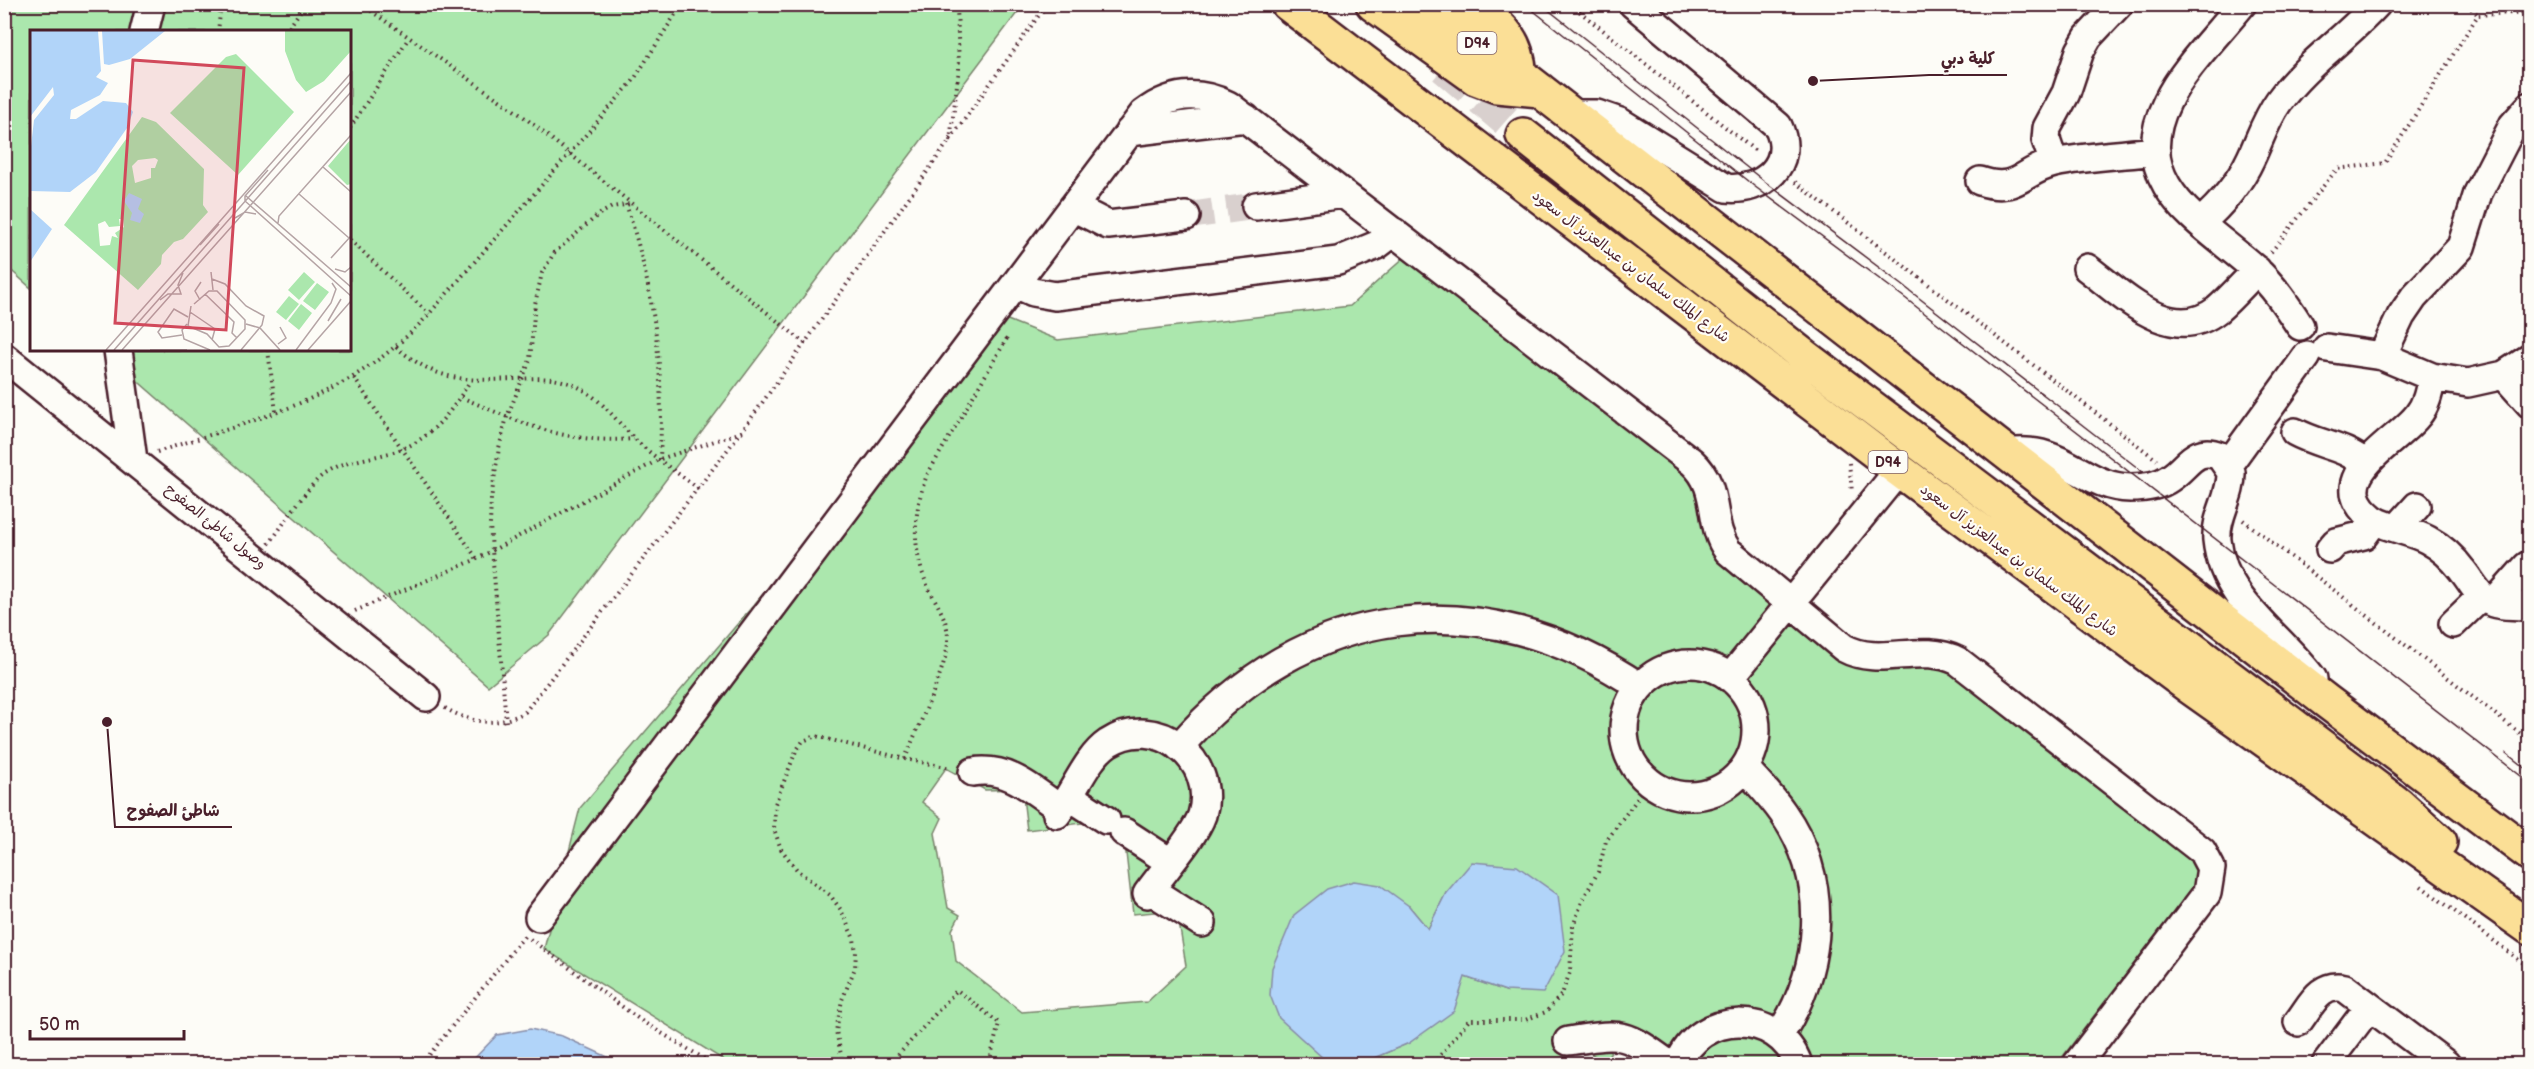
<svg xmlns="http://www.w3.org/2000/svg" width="2534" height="1069" font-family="'Balsamiq Sans','Playpen Sans Arabic',sans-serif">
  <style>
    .green { fill: #abe7ad; stroke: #7a836c; stroke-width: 1.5; fill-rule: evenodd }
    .water { fill: #b1d4f9; stroke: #888ca7; stroke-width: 1.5 }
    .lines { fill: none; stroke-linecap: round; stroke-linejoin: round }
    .minor-tunnel { stroke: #d9d0ce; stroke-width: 27; stroke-dasharray: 27 14; stroke-linecap: butt }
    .major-tunnel { stroke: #d9d0ce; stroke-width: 33; stroke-dasharray: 33 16; stroke-linecap: butt }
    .minor-casing { stroke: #4a1f2b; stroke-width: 32 }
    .major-casing { stroke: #4a1f2b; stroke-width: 38 }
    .path { stroke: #4a1f2b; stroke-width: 4; stroke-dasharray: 1.5 4.5; stroke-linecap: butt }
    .minor { stroke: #fdfcf7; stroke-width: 27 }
    .major { stroke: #fbdf96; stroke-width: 33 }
    .tram { stroke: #4a1f2b; stroke-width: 1.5 }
    .labels { text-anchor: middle; stroke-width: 4.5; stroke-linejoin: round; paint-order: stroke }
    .shield { fill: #fdfcf7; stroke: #806168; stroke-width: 1.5 }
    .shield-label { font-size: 14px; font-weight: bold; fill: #4a1f2b }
    .street-label { font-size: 15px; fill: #4a1f2b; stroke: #fdfcf7 }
    .inset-road { fill: none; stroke: #b5a4a5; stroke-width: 1.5 }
    .view { fill: #d1495b; fill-opacity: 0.15; stroke: #d1495b; stroke-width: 3 }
    .inset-edge { fill: none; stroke: #4a1f2b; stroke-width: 3 }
    .leader { fill: none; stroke: #4a1f2b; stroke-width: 2 }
    .callout-dot { fill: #4a1f2b; stroke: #fdfcf7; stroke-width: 2 }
    .callout-label { font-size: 16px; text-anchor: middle; font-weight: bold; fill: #4a1f2b; stroke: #fdfcf7; stroke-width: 4.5; stroke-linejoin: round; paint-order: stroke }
  </style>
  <rect width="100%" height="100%" fill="#fdfcf7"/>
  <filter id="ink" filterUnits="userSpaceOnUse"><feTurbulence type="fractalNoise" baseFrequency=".0167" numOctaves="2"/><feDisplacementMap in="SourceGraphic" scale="12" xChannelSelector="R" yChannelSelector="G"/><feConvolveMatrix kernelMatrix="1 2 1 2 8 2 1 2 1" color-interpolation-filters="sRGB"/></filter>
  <g filter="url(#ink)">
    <path class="green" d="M 5,5 L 1023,5 L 549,635 L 488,686 L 102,350 L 350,350 L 350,32 L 32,32 L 31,288 L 5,265 Z
      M 1407,255 L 1689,472 L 1718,555 L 1854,666 L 1942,665 L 2206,870 L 2057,1064 L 1644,1064 L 1644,1059 L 1631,1051 L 1612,1050 L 1604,1062 L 1590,1053 L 1537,1061 L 1535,1064 L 1360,1064 L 1409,1043 L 1465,977 L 1506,991 L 1446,893 L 1428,929 L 1409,906 L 1324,1058 L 1355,1064 L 730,1064 L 544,949 L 580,808 L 1000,317 L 1058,340 L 1350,306 ZM 946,768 L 985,790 L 1022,789 L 1027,830 L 1122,818 L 1133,914 L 1177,910 L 1186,966 L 1147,1002 L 1022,1012 L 956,961 L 952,930 L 960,915 L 948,908 L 935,833 L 942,818 L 922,802 Z"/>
    <path class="water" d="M 1472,862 L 1517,866 L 1558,895 L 1565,951 L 1543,993 L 1506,991 L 1465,977 L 1454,1011 L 1409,1043 L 1360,1064 L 1324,1059 L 1279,1018 L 1270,995 L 1272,968 L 1294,915 L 1327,889 L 1354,881 L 1380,885 L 1409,906 L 1428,929 L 1446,893 Z
      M 530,1029 L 562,1036 L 623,1064 L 469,1064 L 497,1035 Z"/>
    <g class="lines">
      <path class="minor-tunnel" d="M 1186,216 L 1256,206"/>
      <path class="major-tunnel" d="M 1444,67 L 1523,135"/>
      <g class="minor-casing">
        <path id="minor" d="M 2242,4 C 2218,34 2183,68 2167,102 C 2126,185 2204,223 2255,269 C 2273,285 2287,306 2300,326
          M 144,32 L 151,4
          M 1571,114 L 1597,114 L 1620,122 L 1726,188 C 1763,192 1796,164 1778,126 L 1633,4
          M 1129,132 L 1246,118
          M 2054,163 L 2046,140 L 2047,128 L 2066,93 L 2080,51 L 2088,37 L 2119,4
          M 1980,181 C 2018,194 2022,170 2054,163 C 2087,156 2122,155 2156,151
          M 1256,206 L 1344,194
          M 1073,207 L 1108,225 L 1186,216
          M 2200,223 C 2222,204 2239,184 2251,158 C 2260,139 2266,119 2279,101 C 2306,64 2346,38 2377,4
          M 2087,268 C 2122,294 2171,346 2217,310 C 2231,298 2244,283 2257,270
          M 1015,284 L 1033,292 L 1055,296 L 1338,261 L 1377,245 L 1394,232
          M 2327,348 L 2382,356 L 2432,377 L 2468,383 L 2504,375 L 2530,358
          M 118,350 L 133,460
          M 2382,356 L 2401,316 L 2414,297 L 2461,247 L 2478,193 L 2513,125 L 2530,106
          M 4,357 L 426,697
          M 2504,375 L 2530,404
          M 2432,377 C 2429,391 2427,404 2418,415 C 2398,442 2321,478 2372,518 C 2383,527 2412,531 2428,540 C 2441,547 2453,558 2462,570 C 2472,582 2478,597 2493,603 C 2504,607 2518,604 2530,607
          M 2295,432 C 2319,445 2344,446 2366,464
          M 2008,453 C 2062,444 2083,487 2130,488 C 2143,488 2159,486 2170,478 C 2188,467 2194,445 2220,456 L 2231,472 C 2232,496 2215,516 2217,540 C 2223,601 2280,634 2313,679
          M 2228,465 L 2307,356
          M 2398,527 L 2417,506
          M 2330,549 L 2336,542 L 2364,535 L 2375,520
          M 2494,603 L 2527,566
          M 2453,624 L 2481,597
          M1624 730a66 66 0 1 1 132 0a66 66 0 1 1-132 0Z
          M 1730,678 L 1899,470
          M 1179,747 C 1305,601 1480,579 1640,687
          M 1745,768 C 1758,783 1772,797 1783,813 C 1831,882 1823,969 1779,1036
          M 973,772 C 1008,766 1033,790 1060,809
          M 1069,796 L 1106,820
          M 1057,814 C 1074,793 1086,758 1108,743 C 1156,712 1218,759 1202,815 C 1195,836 1161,874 1147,894
          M 1124,832 L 1170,862
          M 1150,890 L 1202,923
          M 539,917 L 1143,114 C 1170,93 1198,90 1228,105 L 1692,462 C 1722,489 1707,523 1728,551 L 1844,648 C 1881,668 1920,642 1958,661 L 2202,851 L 2211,868 L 2207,893 L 2077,1064
          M 2298,1022 C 2311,1005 2320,982 2345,988 L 2446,1064
          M 1568,1041 C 1623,1033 1623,1031 1668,1064
          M 1679,1064 C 1699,1010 1779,1009 1798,1064
          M 2326,1064 L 2369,1007"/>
      </g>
      <g class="major-casing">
        <path id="major" d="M 1288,4 L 1899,470 L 2190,687 L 2530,928
          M 1373,4 L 1476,78 L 1497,86 L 1540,90
          M 1425,4 L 1528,81 L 2326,701 L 2530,854
          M 1474,4 C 1501,27 1517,38 1520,75
          M 1523,135 L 1805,357 L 2399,805 L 2440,842"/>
      </g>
      <path class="path" d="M 361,4 L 524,117 L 806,344
        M 1254,4 L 1263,11
        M 1570,4 L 1758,153
        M 2467,4 L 2478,15
        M 218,32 L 221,4
        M 286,32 L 305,4
        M 350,128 L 408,39
        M 950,141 L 959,69 L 957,4
        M 1795,182 L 2157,460
        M 626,204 C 655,292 664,368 660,459
        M 350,240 L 429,314
        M 2271,252 L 2337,169 L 2385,163 L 2478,15 L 2530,12
        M 396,347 C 438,382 464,381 515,379 C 534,378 552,377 569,383 C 599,394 613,418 635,439 C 654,458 678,473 699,489
        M 268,350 L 276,412
        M 354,378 L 477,559
        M 461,397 C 523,424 564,444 634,439
        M 157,452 C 261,417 352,399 429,314 L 633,81 L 682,4
        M 1849,463 L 1852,492
        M 2243,520 L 2530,741
        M 269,544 C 282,527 308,485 323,475 C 348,458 376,459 402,449 C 433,437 454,408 470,381
        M 355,611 L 477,559 L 660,459 L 742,432
        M 445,708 C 472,724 498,727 525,712 L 742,431 L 1047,4
        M 506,722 L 490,525 L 491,499 L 499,448 L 507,417 L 530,360 L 535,304 L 542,273 L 554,253 L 598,215 L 612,207 L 630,204
        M 905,759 C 916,730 946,670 948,642 C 949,620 937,605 928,587 C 911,549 913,512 927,475 L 1009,335
        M 2421,886 L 2530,968
        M 530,939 L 643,1022 L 713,1064
        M 422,1064 L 526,934
        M 843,1064 L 836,1031 L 842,1000 L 855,968 L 856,952 L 854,939 L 841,910 L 830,895 L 798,871 L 781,849 L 774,829 L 775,804 L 796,751 L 803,741 L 816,736 L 905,759 L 951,768
        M 890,1064 L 957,990 L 999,1023 L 989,1064
        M 1433,1064 L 1469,1020 L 1525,1020 L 1546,1012 L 1562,994 L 1570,972 L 1573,926 L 1583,899 L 1598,872 L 1606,841 L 1649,783"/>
      <use href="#minor" class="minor"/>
      <use href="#major" class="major"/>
      <path class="tram" d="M 1525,4 L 1754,186 L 1905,298 L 2530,783
        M 1541,4 L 1764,181 L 1901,284 L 2143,472
        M 2506,753 L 2530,772"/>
    </g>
  </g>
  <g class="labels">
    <g class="shield">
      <rect x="1457.5" y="32" width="39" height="22" rx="4.5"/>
      <rect x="1868.5" y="451" width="39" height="22" rx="4.5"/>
    </g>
    <g class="shield-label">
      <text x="1477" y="48">D94</text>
      <text x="1888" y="467">D94</text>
    </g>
    <g class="street-label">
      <text transform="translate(1631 266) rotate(37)" y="5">شارع الملك سلمان بن عبدالعزيز آل سعود</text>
      <text transform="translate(216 526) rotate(39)" y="5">وصول شاطئ الصفوح</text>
      <text transform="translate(2019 560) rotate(37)" y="5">شارع الملك سلمان بن عبدالعزيز آل سعود</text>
    </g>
  </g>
  <g transform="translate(30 30)">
    <rect width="321" height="321" fill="#fdfcf7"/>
    <path d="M 321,1 L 321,21 L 294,51 L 276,62 L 266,50 L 255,21 L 255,1 ZM 206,24 L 264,82 L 208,145 L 140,83 L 196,27 ZM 112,87 L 126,92 L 174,139 L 173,175 L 178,182 L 153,209 L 144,212 L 132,225 L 131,234 L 108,260 L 34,195 ZM 125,128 L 128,130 L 125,138 L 121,138 L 121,148 L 105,153 L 102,136 L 108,130 ZM 89,189 L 93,189 L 94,197 L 85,203 L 88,208 L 82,206 L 80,215 L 70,216 L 68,194 L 75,191 L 79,197 L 90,196 ZM 321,109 L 321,154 L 317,155 L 298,136 ZM 274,242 L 285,252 L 269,270 L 258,260 ZM 287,253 L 299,262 L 285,280 L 273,271 ZM 259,266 L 269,274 L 256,290 L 246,282 ZM 271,274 L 282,283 L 269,300 L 258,291 Z" fill="#abe7ad" fill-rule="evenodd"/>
    <path d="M 0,1 L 68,1 L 71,41 L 66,47 L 78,53 L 70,65 L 41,80 L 40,89 L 46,89 L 73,71 L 96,73 L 103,82 L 97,98 L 66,142 L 40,162 L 0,161 ZM 72,1 L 135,1 L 100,29 L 79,35 L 74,34 ZM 99,163 L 112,169 L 108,179 L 114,184 L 110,193 L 100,190 L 102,183 L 94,171 ZM 0,179 L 22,199 L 0,232 Z" fill="#b1d4f9"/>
    <path d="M 23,57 L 24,65 L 4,90 L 0,125 L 0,87 Z" fill="#fdfcf7"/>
    <path class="inset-road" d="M 293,137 L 321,162M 238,140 L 215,166 L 215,171 L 321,266M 269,164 L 319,208M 216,166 L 321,257M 205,188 L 215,182 L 226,184M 248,193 L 249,186 L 321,105M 170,215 L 189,194M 301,228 L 321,206M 305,239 L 315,242 L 321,237M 181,242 L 183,260M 182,249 L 195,254 L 216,276 L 234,286 L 232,295 L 211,320M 175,264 L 204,292 L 202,303 L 207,308M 130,270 L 138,264 L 151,264 L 148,255 L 153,243M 170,270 L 165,261 L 171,252M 161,276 L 158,296 L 177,304 L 189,317 L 199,316 L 215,299 L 215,290 L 187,261 L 179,261 L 164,274M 160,282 L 185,299 L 182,310M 298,291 L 311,269M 157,294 L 152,300 L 154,309 L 180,320M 216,294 L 230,298 L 250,320M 152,305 L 132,308 L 128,302 L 144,279 L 158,287M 248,314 L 256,308 L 250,297M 76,320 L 321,43M 84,320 L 321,51M 92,320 L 321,62M 120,320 L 157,320M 266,320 L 301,273 L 306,259 L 302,253M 278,320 L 321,271"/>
    <path class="view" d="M 103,30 L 214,38 L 196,300 L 85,293 Z"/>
    <rect width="321" height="321" class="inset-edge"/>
  </g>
  <path class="leader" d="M1813 81L1929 75H2007M107 722L115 827H232"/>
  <g class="callout-dot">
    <circle cx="1813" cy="81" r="6"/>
    <circle cx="107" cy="722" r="6"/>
  </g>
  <g class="callout-label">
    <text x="1968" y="64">كلية دبي</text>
    <text x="173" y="816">شاطئ الصفوح</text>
  </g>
  <rect width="2534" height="1069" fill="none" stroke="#fdfcf7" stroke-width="24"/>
  <rect x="12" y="12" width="2510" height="1045" fill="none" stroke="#4a1f2b" stroke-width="2" filter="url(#ink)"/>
  <path d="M30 1030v9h154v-9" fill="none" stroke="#4a1f2b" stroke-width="3"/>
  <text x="39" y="1030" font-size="18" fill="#4a1f2b" stroke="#fdfcf7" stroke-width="4.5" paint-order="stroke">50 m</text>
</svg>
